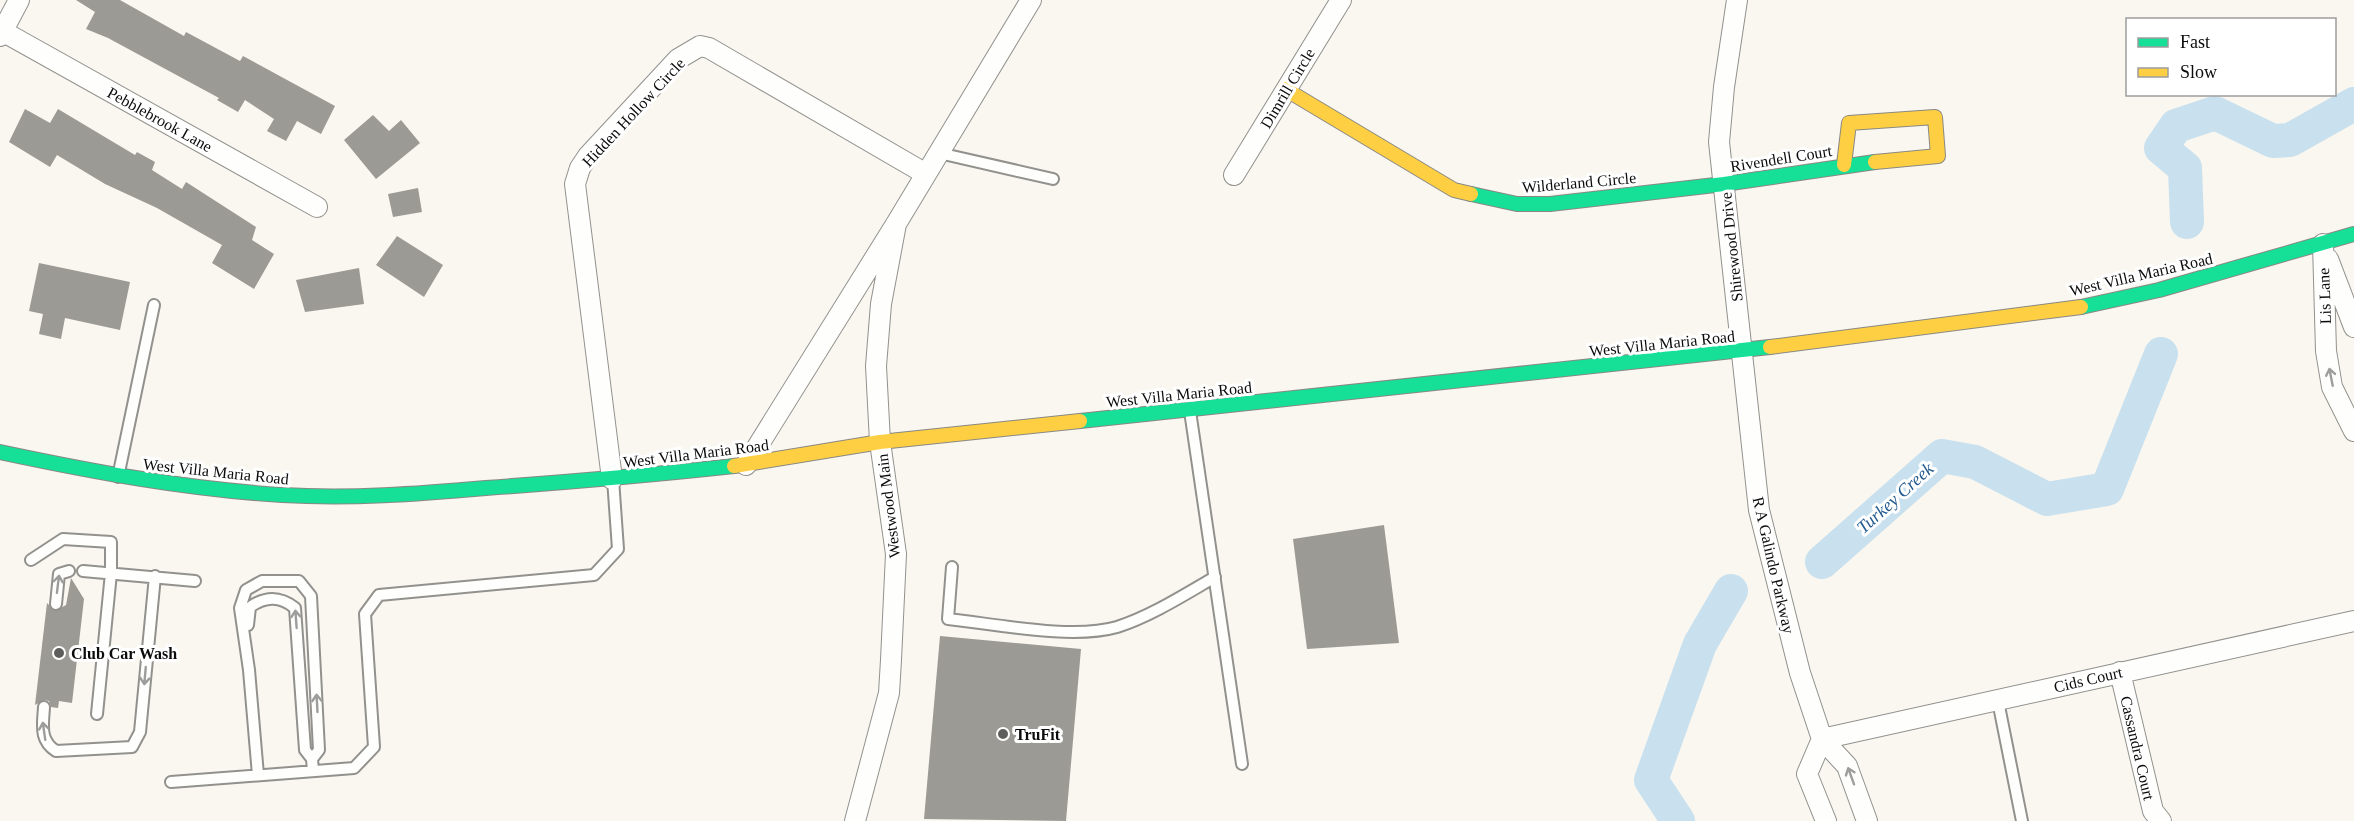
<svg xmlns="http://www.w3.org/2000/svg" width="2354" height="821" font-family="Georgia,serif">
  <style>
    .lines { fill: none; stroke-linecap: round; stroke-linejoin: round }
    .river { stroke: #c9e0ef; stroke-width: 34 }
    .building { fill: #9c9a95 }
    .lane-casing { stroke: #92918e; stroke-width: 14 }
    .street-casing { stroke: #92918e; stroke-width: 22 }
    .fast-casing { stroke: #898884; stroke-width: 16 }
    .slow-casing { stroke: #898884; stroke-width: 16 }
    .lane { stroke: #fefefd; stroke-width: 10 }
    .street { stroke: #fefefd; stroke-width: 20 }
    .fast { stroke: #16e098; stroke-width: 14 }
    .slow { stroke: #ffcf43; stroke-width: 14 }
    .oneway { stroke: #9d9d9c }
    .poi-dot { fill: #5e5e5b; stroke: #fff; stroke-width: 2 }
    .labels { text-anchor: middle; stroke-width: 6; stroke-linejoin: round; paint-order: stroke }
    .street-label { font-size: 16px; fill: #0b0b0b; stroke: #fff }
    .poi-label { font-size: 16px; font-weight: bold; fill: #0b0b0b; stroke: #fff; text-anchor: start }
    .water-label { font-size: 18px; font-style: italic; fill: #225a8f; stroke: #fff }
  </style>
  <rect width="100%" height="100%" fill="#f9f7ef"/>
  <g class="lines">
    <path class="river" d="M 2187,222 L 2185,168 L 2161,148 L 2176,126 L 2215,113 L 2273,141 L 2290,140 L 2354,104
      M 1822,562 L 1942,456 L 1975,462 L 2047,499 L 2107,489 L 2161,354
      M 1678,821 L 1651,780 L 1700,644 L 1731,591"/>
  </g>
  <path class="building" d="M 76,0 L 120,0 L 184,36 L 186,32 L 240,61 L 243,56 L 335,106 L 321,134 L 297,121 L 286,141 L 267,131 L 274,119 L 245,100 L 238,112 L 217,100 L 219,98 L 108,38 L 86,29 L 95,12 Z
    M 25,109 L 50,123 L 58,109 L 135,155 L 137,152 L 155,162 L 152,170 L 182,189 L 186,182 L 256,227 L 252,240 L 274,254 L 254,289 L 212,263 L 222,245 L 157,208 L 105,184 L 57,155 L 50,167 L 9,142 Z
    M 373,115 L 389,131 L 401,120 L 420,143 L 376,179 L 344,140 Z
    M 418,188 L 422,212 L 393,217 L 388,194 Z
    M 397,236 L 443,265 L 424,297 L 376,265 Z
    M 39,263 L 130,282 L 120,330 L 65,318 L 61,339 L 39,334 L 43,314 L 29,311 Z
    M 359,268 L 364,304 L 305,312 L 296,280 Z
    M 1384,525 L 1399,643 L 1307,649 L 1293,539 Z
    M 71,578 L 84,599 L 72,703 L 59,701 L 58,708 L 51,707 L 49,701 L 44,700 L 35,705 L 47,603 L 55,611 L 66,605 Z
    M 940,636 L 1081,649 L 1066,821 L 924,819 Z"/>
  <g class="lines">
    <g class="lane-casing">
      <path id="lane" d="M 939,153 L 1053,179
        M 1190,411 L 1242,764
        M 118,477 L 154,305
        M 31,560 L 63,539 L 111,542 L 111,573 L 97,714
        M 952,567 L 948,619 C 996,624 1072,640 1117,627 C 1151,616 1184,595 1215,577
        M 83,571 L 195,581
        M 56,604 L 59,574 L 69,571
        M 248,625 L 250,607 C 266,596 280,596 295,608 L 305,750 L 312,759
        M 1998,701 L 2022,821
        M 44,707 C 43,725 39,740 56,751 L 132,747 L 140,732 L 155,576
        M 258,775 L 249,670 L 240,608 L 246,590 L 262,581 L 299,581 L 311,596 L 319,750 L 312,759 L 313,771
        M 171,782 L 354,768 L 374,747 L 365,614 L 379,595 L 594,575 L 618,549 L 613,479"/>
    </g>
    <g class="street-casing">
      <path id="street" d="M 1737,0 L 1724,87 L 1719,142 L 1759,510 L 1800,673 L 1822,739 L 1847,766 L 1867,821
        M 2,31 L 317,207
        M 0,36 L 19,0
        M 1234,175 L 1341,0
        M 2323,244 L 2326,351 L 2332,387 L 2354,431
        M 2328,259 L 2354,327
        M 746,465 L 896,224 L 1031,0
        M 612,479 L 575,184 L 580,168 L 588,156 L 678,59 L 700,46 L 709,48 L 926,174
        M 2120,672 L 2153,811 L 2161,821
        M 1822,739 L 2354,621
        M 1822,739 L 1807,774 L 1826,821
        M 855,821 L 889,693 L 891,660 L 896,554 L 880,442 L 876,366 L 881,304 L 896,224"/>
    </g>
    <g class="fast-casing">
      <path id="fast" d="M 1471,194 L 1517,204 L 1550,204 L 1724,184 L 1875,162
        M 2081,307 L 2159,290 L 2354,234
        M 1080,421 L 1770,347
        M 0,452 C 94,472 186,489 282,495 C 350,499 418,494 486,488 C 569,482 651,475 734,466"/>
    </g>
    <g class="slow-casing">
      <path id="slow" d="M 1285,89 L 1454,190 L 1471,194
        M 1844,165 L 1849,123 L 1935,117 L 1938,156 L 1875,162
        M 1770,347 L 2081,307
        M 734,466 L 880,442 L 1080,421"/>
    </g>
    <use href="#lane" class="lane"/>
    <use href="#street" class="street"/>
    <use href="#fast" class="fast"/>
    <use href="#slow" class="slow"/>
  </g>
  <defs><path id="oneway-shaft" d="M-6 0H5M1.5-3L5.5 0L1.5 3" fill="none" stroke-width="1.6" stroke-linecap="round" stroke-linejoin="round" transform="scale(1.5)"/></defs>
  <g class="oneway">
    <use href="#oneway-shaft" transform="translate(2331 377) rotate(-101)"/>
    <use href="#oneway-shaft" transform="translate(58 584) rotate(-83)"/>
    <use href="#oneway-shaft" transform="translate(296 619) rotate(-94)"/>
    <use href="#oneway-shaft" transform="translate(145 676) rotate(95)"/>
    <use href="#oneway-shaft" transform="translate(317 703) rotate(-93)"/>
    <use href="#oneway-shaft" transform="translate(44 731) rotate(-98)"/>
    <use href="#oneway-shaft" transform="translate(1851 776) rotate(-110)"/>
  </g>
  <g class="poi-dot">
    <circle cx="59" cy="653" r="6"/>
    <circle cx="1003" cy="734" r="6"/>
  </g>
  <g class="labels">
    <g class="street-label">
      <text transform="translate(1287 88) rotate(-59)" y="6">Dimrill Circle</text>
      <text transform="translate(633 112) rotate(-47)" y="6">Hidden Hollow Circle</text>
      <text transform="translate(160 119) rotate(29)" y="6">Pebblebrook Lane</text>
      <text transform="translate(1781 158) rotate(-9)" y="6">Rivendell Court</text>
      <text transform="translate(1579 182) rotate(-5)" y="6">Wilderland Circle</text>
      <text transform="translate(1731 247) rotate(-96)" y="6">Shirewood Drive</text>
      <text transform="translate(2141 274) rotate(-13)" y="6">West Villa Maria Road</text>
      <text transform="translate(2324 296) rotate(-92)" y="6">Lis Lane</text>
      <text transform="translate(1662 343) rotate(-6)" y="6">West Villa Maria Road</text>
      <text transform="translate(1179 394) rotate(-6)" y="6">West Villa Maria Road</text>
      <text transform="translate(696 453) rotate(-7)" y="6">West Villa Maria Road</text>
      <text transform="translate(216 471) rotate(6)" y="6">West Villa Maria Road</text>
      <text transform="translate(888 506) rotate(-97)" y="6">Westwood Main</text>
      <text transform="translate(1774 565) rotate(77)" y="6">R A Galindo Parkway</text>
      <text transform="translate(2088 679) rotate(-13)" y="6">Cids Court</text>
      <text transform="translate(2138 748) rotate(77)" y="6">Cassandra Court</text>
    </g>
    <g class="poi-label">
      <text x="71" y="659">Club Car Wash</text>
      <text x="1015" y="740">TruFit</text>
    </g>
    <g class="water-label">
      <text transform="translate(1895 498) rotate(-42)" y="6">Turkey Creek</text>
    </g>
  </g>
  <rect x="2126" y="18" width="210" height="78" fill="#ffffff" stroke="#9d9d9d" stroke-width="1.5"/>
  <rect x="2138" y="38" width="30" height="9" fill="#16e098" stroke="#9d9d9d" stroke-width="1.5"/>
  <text x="2180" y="48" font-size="18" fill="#0b0b0b">Fast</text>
  <rect x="2138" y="68" width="30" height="9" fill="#ffcf43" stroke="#9d9d9d" stroke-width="1.5"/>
  <text x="2180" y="78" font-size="18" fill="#0b0b0b">Slow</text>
</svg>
